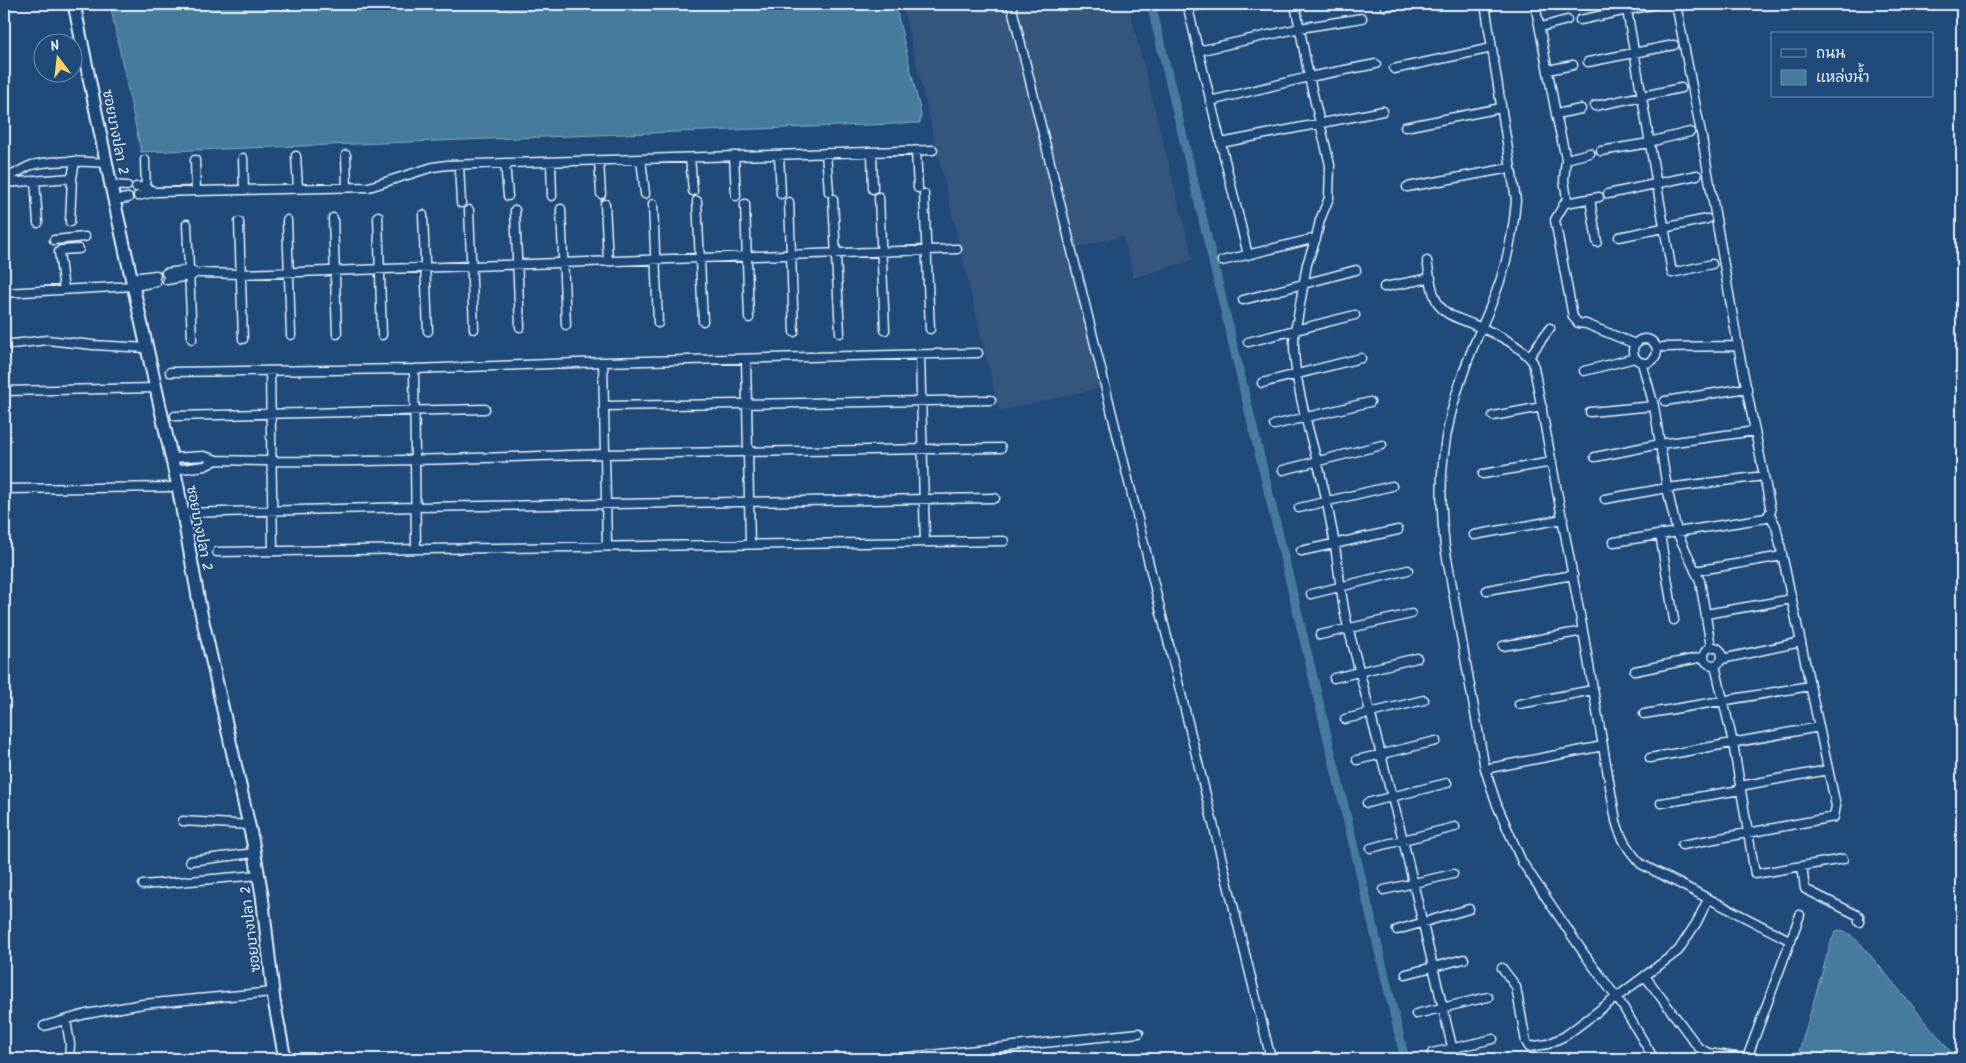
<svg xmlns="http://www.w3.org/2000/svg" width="1966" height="1063" font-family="Kalam,'Playpen Sans Thai',sans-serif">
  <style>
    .built { fill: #34567d }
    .water { fill: #447c9e; stroke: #86abc2 }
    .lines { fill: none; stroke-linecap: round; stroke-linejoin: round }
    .canal { stroke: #447c9e; stroke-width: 9 }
    .street-casing { stroke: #e8f1f8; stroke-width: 11 }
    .secondary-casing { stroke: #e8f1f8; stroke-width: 15 }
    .street { stroke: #1f4a7a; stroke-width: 8 }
    .secondary { stroke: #1f4a7a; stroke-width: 11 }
    .labels { text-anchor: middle; stroke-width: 4; stroke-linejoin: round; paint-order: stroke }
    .street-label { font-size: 14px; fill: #e8f1f8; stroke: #1f4a7a }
  </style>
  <rect width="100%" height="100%" fill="#1f4a7a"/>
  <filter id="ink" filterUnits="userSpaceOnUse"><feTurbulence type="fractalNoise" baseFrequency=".02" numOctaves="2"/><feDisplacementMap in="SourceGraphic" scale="10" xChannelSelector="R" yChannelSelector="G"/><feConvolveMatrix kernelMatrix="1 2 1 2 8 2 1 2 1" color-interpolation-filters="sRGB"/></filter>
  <g filter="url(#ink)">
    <path class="built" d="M 902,4 L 1128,4 L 1193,260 L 1133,278 L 1123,236 L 1071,249 L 1104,387 L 999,411 Z"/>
    <path class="water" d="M 110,4 L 895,4 L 921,114 L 920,123 L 141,152 Z
      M 1839,930 L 1845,931 L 1860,943 L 1957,1059 L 1797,1059 L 1831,942 L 1836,931 Z"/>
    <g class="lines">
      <path class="canal" d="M 1151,4 L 1405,1059
        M 4,1056 L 4,1059"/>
      <g class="street-casing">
        <path id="street" d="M 1011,4 L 1271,1059
          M 1187,4 L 1248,255
          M 1295,4 L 1309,77 L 1330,165 L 1329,198 L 1320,220 L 1316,238 L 1307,264 L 1297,322 C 1286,354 1308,428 1317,461 C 1323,482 1327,503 1331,524 C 1338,556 1339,587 1346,619 L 1403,840 L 1455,1059
          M 1485,4 L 1516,200 C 1514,224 1509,252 1502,275 C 1492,308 1475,338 1464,371 C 1442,431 1437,484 1445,547 L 1485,769 L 1497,805 L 1522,862 L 1585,955 L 1622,1005 L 1654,1059
          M 1535,4 L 1556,114 L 1566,159 L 1564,180 L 1567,199 L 1555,220 L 1573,317 L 1578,323 L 1586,324 L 1635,344
          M 1626,4 L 1672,273 L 1712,264
          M 1385,6 L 1398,4
          M 1188,8 L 1205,4
          M 1580,20 L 1656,4
          M 1541,27 L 1567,20
          M 1198,51 L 1300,28 L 1362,18
          M 1588,62 L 1674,45
          M 1394,69 L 1492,48
          M 1548,70 L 1573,65
          M 1210,101 L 1309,77 L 1376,64
          M 1595,106 L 1681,88
          M 1556,114 L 1581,109
          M 1405,127 L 1501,108
          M 1649,142 L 1690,132
          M 1221,143 L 1383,111
          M 916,151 L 918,188
          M 1601,151 L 1649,143
          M 872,152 L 873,189
          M 826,153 L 829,192
          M 346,155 L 347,187
          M 779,155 L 781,194
          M 296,156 L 298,188
          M 734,156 L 736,196
          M 243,158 L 244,190
          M 690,158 L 693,191
          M 641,159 L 645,194
          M 1566,159 L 1590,153
          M 145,160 L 146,191
          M 195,160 L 196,191
          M 599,161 L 601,194
          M 551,162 L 552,196
          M 505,163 L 508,196
          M 459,165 L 461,203
          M 4,178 C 15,176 22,168 32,165 C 56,159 83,162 107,163
          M 35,180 L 38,223
          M 4,183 L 72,178 L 75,161
          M 111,185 L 127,186
          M 136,187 L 146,187 L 155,192 L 138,196
          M 1407,187 L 1510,168
          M 155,192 L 369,187 L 433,167 L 447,165 L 933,150
          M 924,194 L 930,329
          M 1608,194 L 1697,175
          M 879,197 L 885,330
          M 833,199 L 840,333
          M 1590,199 L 1597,242
          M 114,200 L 128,198
          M 697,201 L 703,321
          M 789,202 L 794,332
          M 1566,203 L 1599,197
          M 605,204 L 608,261
          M 653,204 L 658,323
          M 745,204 L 749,318
          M 561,209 L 566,325
          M 469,210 L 474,329
          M 515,210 L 520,327
          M 423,215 L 428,331
          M 378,216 L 382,335
          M 333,218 L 337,334
          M 287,220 L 291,335
          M 70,222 L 72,178
          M 239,222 L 243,339
          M 187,224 L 192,339
          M 1619,237 L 1707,219
          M 54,240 L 85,237
          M 1222,261 L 1316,238
          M 1427,261 C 1430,274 1431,294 1439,305 C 1446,316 1461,319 1472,324 C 1493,332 1520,344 1533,362 L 1583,631 L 1616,821 C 1621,839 1628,850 1641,864 L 1791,941
          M 166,273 L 189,270 L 193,271
          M 199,273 L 241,274 L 957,249
          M 132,278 L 156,275
          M 167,280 L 193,275
          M 1384,287 L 1431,278
          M 64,290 L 59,252 L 61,250 L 79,249
          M 4,293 L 134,286 L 156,282
          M 1243,300 L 1356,270
          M1633 351a12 12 0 1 1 24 0a12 12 0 1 1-24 0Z
          M 1248,342 L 1355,315
          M 4,345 L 47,340 L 93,345 L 147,348
          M 1663,347 L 1738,346
          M 920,355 L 925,542
          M 1529,357 L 1550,328
          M 746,359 L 750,544
          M 603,362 L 607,546
          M 1642,363 L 1654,406 L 1667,488 L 1677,532 L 1700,581 L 1711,647
          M 414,369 L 416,548
          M 1584,371 L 1635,358
          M 170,372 L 414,369 L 603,362 L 978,353
          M 270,372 L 273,551
          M 1262,383 L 1361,358
          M 4,391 L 156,388
          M 1665,401 L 1747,388
          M 604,406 L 991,400
          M 1590,412 L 1654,406
          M 175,416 L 485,409
          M 1493,416 L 1542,407
          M 1274,425 L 1370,402
          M 1595,457 L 1660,444 L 1755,431
          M 171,458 L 204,456 L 217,460 L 205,466 L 174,470
          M 217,460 C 346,464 475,458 603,454 C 736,451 868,451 1001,448
          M 1283,470 L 1382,445
          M 1483,474 L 1552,462
          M 4,489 L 178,487
          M 1605,499 L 1667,488 L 1764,476
          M 1299,508 L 1392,486
          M 182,513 L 415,507 L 995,498
          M 1660,534 L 1674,620
          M 1474,535 L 1563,519
          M 1614,542 L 1766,518 L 1771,511 L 1738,346 L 1702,138 L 1676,4
          M 1301,551 L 1398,530
          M 217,552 L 1004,541
          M 1695,571 L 1782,556
          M 1487,590 L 1573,575
          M 1311,594 L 1408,570
          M 1706,614 L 1792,599
          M 1320,635 L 1411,614
          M 1503,646 L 1583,631
          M1704 656a9 9 0 1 1 18 0a9 9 0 1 1-18 0Z
          M 1722,659 L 1801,642
          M 1715,665 L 1733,743 L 1755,874 L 1843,859
          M 1635,671 L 1703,657
          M 1334,678 L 1417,658
          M 1519,704 L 1593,690
          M 1644,714 L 1810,686
          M 1345,719 L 1424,700
          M 1650,758 L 1819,727
          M 1357,760 L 1436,741
          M 1485,769 L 1603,746
          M 1740,786 L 1828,770
          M 1367,803 L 1447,783
          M 1661,803 L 1741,790
          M 183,821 L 249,825
          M 1682,845 L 1834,817 L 1836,806 L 1776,526 L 1770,515
          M 1371,848 L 1455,827
          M 190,861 L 254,853
          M 1802,866 L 1805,889 L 1859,916 L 1859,922
          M 143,885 L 259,875
          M 1384,890 L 1453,874
          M 1397,930 L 1469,909
          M 1502,968 L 1512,981 L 1516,987 L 1526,1042 L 1529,1047 L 1548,1044 L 1565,1036 L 1678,951 L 1697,922 L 1708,899
          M 1406,974 L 1464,959
          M 1645,976 L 1698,1047 L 1708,1053 L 1749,1059
          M 1416,1014 L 1488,997
          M 66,1020 L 70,1044 L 69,1059
          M 44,1026 L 86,1014 L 143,1004 L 273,992
          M 1432,1053 L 1493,1039
          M 1747,1058 L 1800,915
          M 892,1059 L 1139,1033"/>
      </g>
      <g class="secondary-casing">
        <path id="secondary" d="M 74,4 L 114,200 L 178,487 L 200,608 L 253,843 L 262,895 L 274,1001 L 285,1059"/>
      </g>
      <use href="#street" class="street"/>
      <use href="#secondary" class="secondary"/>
    </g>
  </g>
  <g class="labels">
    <g class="street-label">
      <text transform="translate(116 132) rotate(79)" y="5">ซอยบางปลา 2</text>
      <text transform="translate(200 528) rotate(79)" y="5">ซอยบางปลา 2</text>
      <text transform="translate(250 929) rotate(-97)" y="5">ซอยบางปลา 2</text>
    </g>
  </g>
  <rect width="1966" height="1063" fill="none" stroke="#1f4a7a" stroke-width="20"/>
  <rect x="10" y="10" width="1946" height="1043" fill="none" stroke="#e8f1f8" stroke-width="2" filter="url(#ink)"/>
  <rect x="1771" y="32" width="162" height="65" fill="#1f4a7a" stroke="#6f8dac"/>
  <rect x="1781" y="49" width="25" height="8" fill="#1f4a7a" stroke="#6f8dac"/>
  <text x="1816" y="58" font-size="15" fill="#e8f1f8">ถนน</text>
  <rect x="1781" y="70" width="25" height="15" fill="#447c9e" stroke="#6f8dac"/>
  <text x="1816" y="82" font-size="15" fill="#e8f1f8">แหล่งน้ำ</text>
  <g transform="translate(58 58) rotate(345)"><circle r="24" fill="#1f4a7a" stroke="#6f8dac"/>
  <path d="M0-4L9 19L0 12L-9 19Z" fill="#ffd166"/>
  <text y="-8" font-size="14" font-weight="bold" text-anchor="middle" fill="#e8f1f8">N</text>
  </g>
</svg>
